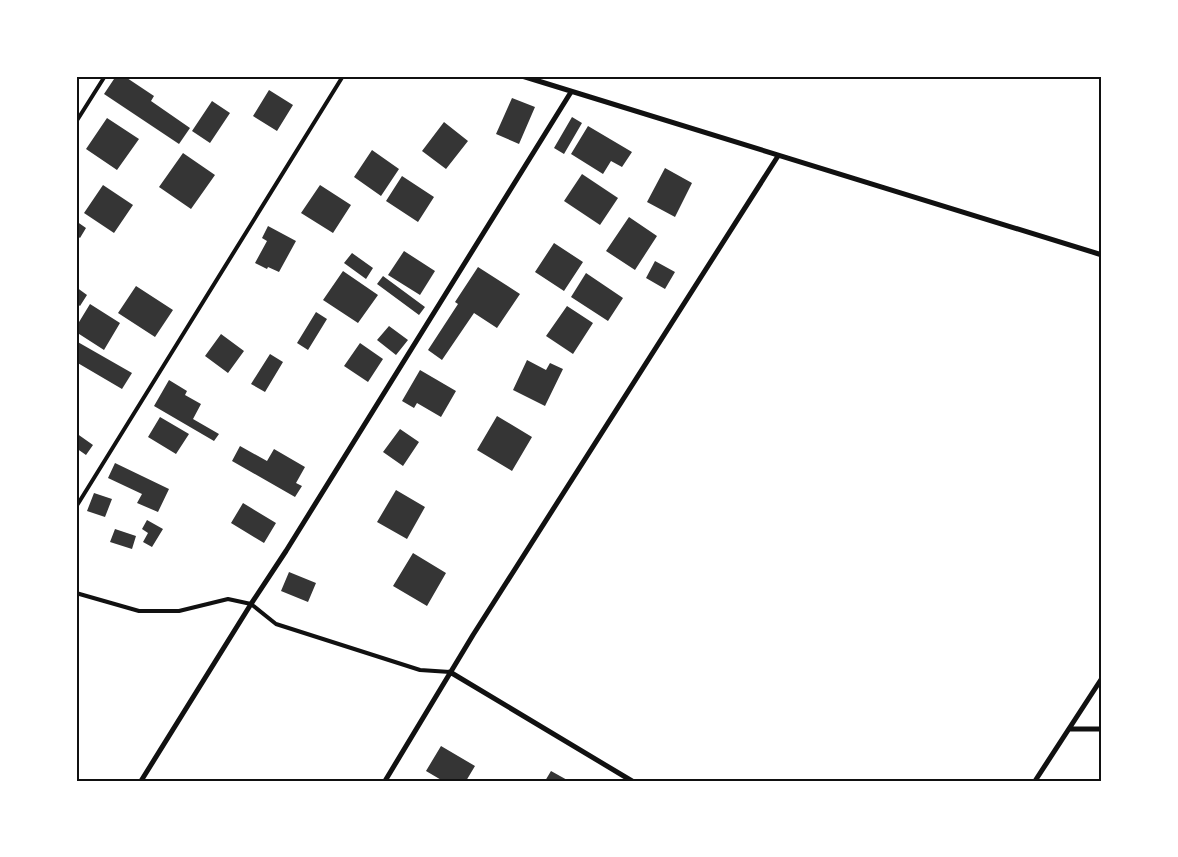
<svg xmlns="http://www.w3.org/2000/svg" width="1178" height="857" font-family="'DM Sans',sans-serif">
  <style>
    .building { fill: #353535 }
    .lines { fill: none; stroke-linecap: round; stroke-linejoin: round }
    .service { stroke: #111; stroke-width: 4 }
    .minor { stroke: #111; stroke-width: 5 }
    .neatline { fill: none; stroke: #111; stroke-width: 2 }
  </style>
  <rect width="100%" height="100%" fill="#fff"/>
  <path class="building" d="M 116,76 L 124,76 L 154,96 L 151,101 L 190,128 L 179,144 L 104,94 Z
    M 269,90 L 293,105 L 277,131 L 253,116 Z
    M 512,98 L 535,107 L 519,144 L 496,134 Z
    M 212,101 L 230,113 L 210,143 L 192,131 Z
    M 572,117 L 582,123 L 564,154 L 554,148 Z
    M 107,118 L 139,139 L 117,170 L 86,149 Z
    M 444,122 L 468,141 L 446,169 L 422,151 Z
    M 588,126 L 632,152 L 622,167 L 611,161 L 603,174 L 571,154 Z
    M 372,150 L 399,169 L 381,196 L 354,177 Z
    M 183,153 L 215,175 L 191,209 L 159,187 Z
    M 665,168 L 692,183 L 675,217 L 647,202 Z
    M 582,174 L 618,198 L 600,225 L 564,201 Z
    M 402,176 L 434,197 L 418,222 L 386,201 Z
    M 103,185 L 133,205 L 114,233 L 84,213 Z
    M 320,185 L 351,205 L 333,233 L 301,213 Z
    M 629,217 L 657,236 L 635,270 L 606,251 Z
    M 76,221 L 86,228 L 80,238 L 76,235 Z
    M 268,226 L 296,241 L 279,272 L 268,267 L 267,269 L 255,263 L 267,241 L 262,238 Z
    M 554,243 L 583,262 L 564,291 L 535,272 Z
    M 404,251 L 435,271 L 420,295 L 388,275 Z
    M 352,253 L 373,268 L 366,279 L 344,263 Z
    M 655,261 L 675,272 L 665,289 L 646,278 Z
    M 478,267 L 520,294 L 497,328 L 474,313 L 442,360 L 428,350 L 458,304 L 455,302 Z
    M 343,271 L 378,295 L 358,323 L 323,300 Z
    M 586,273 L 623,298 L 608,321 L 571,297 Z
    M 383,276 L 425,307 L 419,315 L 377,284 Z
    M 136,286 L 173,310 L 155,337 L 118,313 Z
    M 76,287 L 87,295 L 80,306 L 76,303 Z
    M 90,304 L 120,323 L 104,350 L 76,332 L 76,327 Z
    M 567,306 L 593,323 L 573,354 L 546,336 Z
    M 316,312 L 327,319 L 308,350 L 297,343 Z
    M 389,326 L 408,340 L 396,355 L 377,340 Z
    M 221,334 L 244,351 L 228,373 L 205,356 Z
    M 76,341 L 132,373 L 122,389 L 76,362 Z
    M 360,343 L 383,359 L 368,382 L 344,366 Z
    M 270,354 L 283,362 L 265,392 L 251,384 Z
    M 527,360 L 546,370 L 550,363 L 563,369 L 545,406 L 513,390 Z
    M 420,370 L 456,391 L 441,417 L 417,403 L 414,408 L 402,401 Z
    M 169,380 L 187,391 L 185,395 L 201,404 L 193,419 L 219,434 L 214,441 L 154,406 Z
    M 497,416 L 532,437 L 512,471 L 477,450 Z
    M 160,417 L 189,434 L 176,454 L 148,437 Z
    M 400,429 L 419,442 L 403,466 L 383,452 Z
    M 76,433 L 93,445 L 86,455 L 76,448 Z
    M 240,446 L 267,461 L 274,449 L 305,467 L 296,483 L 302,486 L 295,497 L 232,461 Z
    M 115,463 L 169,489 L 158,512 L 137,503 L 142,494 L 108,478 Z
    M 396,490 L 425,507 L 407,539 L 377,522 Z
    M 94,493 L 112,499 L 105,517 L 87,511 Z
    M 243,503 L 276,523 L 264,543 L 231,523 Z
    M 147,520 L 163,529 L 152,547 L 143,542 L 148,533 L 142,529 Z
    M 115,529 L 136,536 L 132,549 L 110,542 Z
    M 413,553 L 446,573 L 427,606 L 393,586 Z
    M 289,572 L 316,583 L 308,602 L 281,591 Z
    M 441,746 L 475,766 L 466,781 L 443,781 L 426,771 Z
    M 551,771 L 569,781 L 545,781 Z"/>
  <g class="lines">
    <path class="service" d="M 76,122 L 105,76
      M 76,507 L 343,76
      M 76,593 L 139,611 L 179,611 L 228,599 L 251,604 L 276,624 L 420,670 L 450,672"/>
    <path class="minor" d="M 522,76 L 1102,255
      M 450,672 L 632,781
      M 1069,729 L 1102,729
      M 141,781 L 251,604 L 286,551 L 571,92
      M 385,781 L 473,635 L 778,156
      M 1035,781 L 1102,678"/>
  </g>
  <rect width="1178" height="857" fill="none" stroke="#ffffff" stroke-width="155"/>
  <rect x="78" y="78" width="1022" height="702" class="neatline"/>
</svg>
